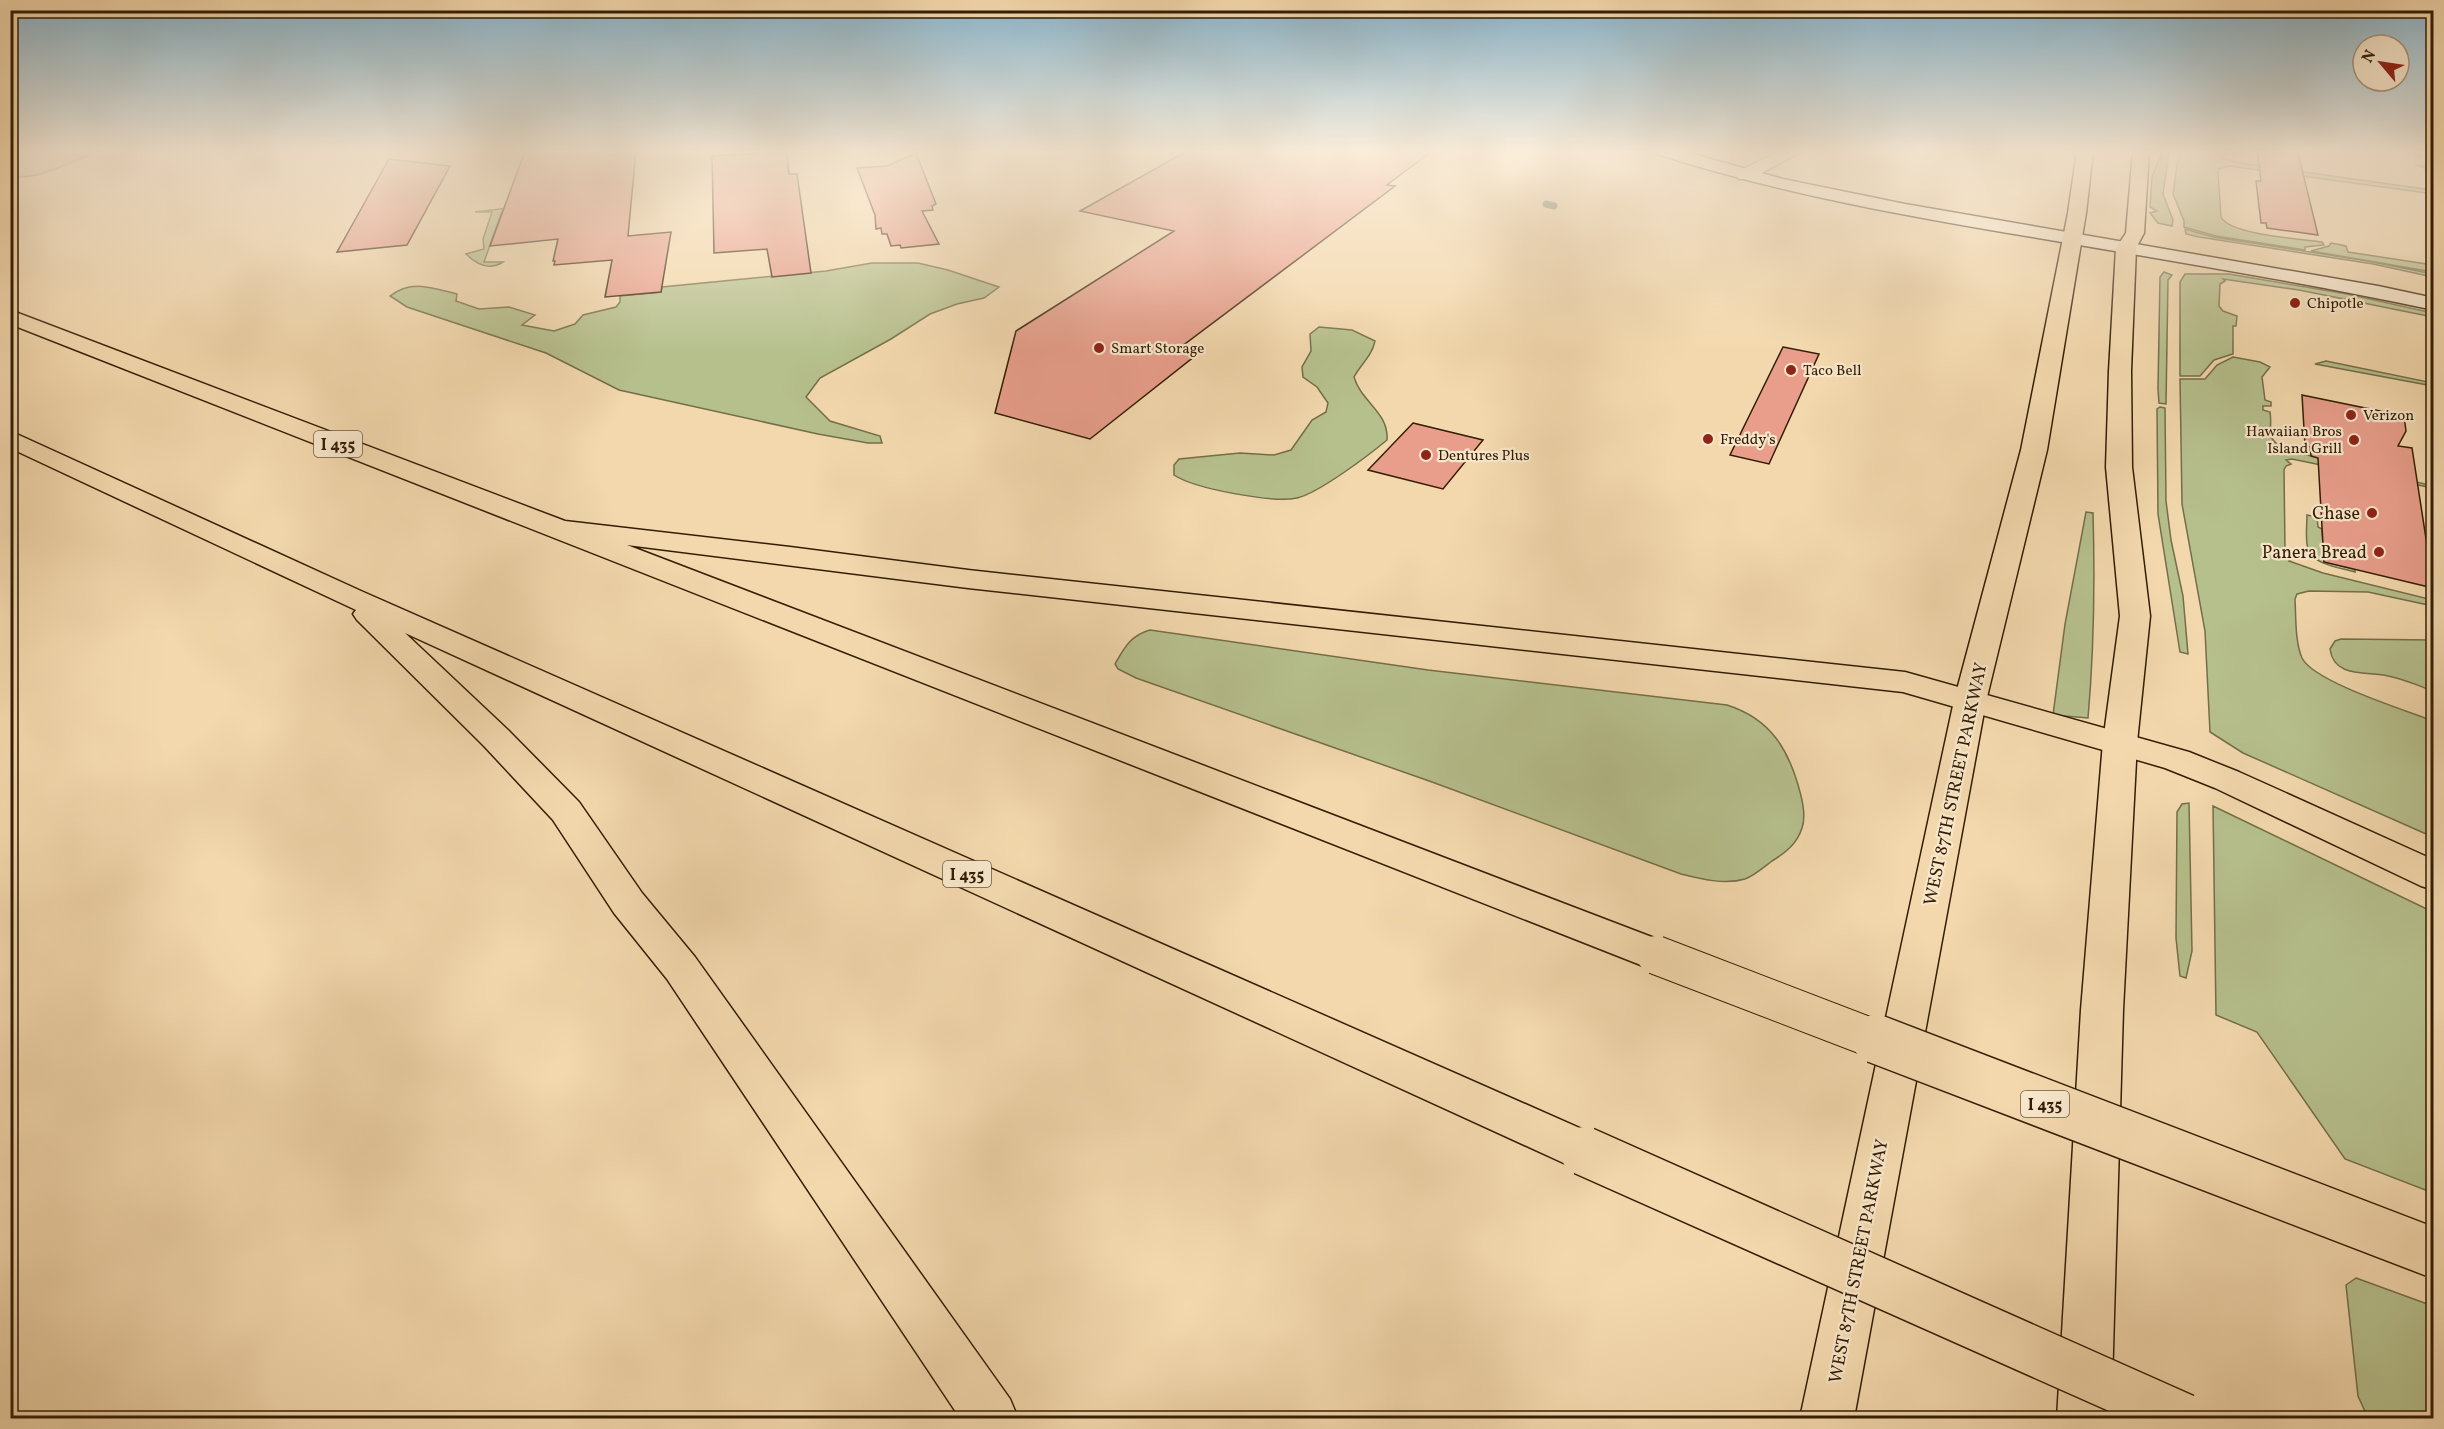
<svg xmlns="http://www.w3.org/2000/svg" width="2444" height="1429" font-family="Vollkorn,serif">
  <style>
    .green { fill: #b6c08d; stroke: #746e49; stroke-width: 1.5 }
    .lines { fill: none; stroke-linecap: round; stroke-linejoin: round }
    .stream { stroke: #727b66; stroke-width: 7 }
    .building { fill: #e89e8b; stroke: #331d05; stroke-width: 1.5 }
    .street-casing { stroke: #634c2f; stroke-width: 3 }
    .secondary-casing { stroke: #331d05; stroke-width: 3 }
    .primary-casing { stroke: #331d05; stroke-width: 3 }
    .highway-casing { stroke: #331d05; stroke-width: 3 }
    .street { fill: #f7e6ca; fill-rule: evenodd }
    .secondary { fill: #f7e6ca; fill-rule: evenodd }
    .primary { fill: #f3d8ad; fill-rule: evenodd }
    .highway { fill: #f3d8ad; fill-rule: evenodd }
    .highway-bridge-far1-casing { stroke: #331d05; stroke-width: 40; stroke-linecap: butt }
    .highway-bridge-casing { stroke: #331d05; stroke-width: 51; stroke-linecap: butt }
    .highway-bridge-far1 { stroke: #f3d8ad; stroke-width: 38 }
    .highway-bridge { stroke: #f3d8ad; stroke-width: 48 }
    .poi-dot { fill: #8f2418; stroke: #f7e6ca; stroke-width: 2 }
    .labels { text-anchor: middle; stroke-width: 4.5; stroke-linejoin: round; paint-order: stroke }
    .far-poi-label { font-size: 15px; fill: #331d05; stroke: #f7e6ca; text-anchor: start }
    .shield { fill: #f7e6ca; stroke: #6e5940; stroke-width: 1.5 }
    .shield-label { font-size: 16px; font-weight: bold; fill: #331d05 }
    .poi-label { font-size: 18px; fill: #331d05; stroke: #f7e6ca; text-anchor: end }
    .street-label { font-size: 18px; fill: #331d05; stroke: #f7e6ca }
  </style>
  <rect width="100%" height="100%" fill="#f3d8ad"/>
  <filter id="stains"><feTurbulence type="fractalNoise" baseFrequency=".00333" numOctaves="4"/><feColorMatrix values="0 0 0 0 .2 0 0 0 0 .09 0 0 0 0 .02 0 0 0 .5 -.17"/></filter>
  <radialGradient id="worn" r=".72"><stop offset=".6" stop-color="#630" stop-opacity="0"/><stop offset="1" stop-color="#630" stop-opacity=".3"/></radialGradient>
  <path class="green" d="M 11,151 L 89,151 L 90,155 C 66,164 36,181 11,176 Z
    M 2163,151 L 2169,151 L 2163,194 L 2173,220 L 2172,226 L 2158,223 L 2150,213 L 2157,211 L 2150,207 L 2152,177 Z
    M 2179,151 L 2217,151 L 2220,157 L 2239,163 L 2425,189 L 2433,188 L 2426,171 L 2431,170 L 2415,165 L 2433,167 L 2433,194 L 2229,166 L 2219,169 L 2218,173 L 2221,217 C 2230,235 2301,239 2322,242 L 2324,245 L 2305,247 L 2305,250 L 2216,236 L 2184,227 L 2184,221 L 2173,194 Z
    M 516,207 L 517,210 L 502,211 L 484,262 L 503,262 C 489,271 477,265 466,254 L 484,249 L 483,239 L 492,212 L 475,212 Z
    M 2185,229 L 2213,237 L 2368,261 L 2433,274 L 2433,277 L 2373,264 L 2199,237 L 2186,234 Z
    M 2331,243 L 2346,246 L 2348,252 L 2433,265 L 2433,272 L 2311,251 L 2329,246 Z
    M 872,263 L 918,263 L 948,270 L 999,287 L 984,298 L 957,304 L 930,314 L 891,339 L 820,378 L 806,397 L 830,421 L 880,436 L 882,443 L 868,443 L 818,434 L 619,390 L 546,353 L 407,307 L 390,296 C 411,279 433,288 457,294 L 456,301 L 479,309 L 509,307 L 535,315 L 522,325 L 554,331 L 575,324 L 583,315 L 616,307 L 620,302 L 620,296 L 661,292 L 662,287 L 826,271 Z
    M 2164,272 L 2172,275 L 2168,280 L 2166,404 L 2159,403 L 2158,389 L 2160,277 Z
    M 2185,274 L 2229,274 L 2347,294 L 2433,313 L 2433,317 L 2299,290 L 2223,279 L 2225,281 L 2220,284 L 2219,306 L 2223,311 L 2237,316 L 2236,326 L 2233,326 L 2233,354 L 2214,360 L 2200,376 L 2180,376 L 2180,282 Z
    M 1319,327 L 1352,330 L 1375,341 C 1372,356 1361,364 1354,377 C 1361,402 1389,412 1387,440 C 1369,455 1319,493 1297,498 C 1273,503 1195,489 1174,475 L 1174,465 L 1179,459 L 1240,453 L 1274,455 L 1291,450 L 1312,420 L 1326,412 L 1328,403 L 1317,387 L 1303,377 L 1302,367 L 1311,351 L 1310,334 Z
    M 2233,357 L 2260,362 L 2270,367 L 2262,377 L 2265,400 L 2271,402 L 2271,406 L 2263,406 L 2263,410 L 2270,412 C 2273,429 2264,439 2284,448 L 2281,450 L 2291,454 L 2295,452 L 2433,486 L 2433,488 L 2292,459 L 2286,460 L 2291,464 L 2286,466 L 2284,470 L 2285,550 L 2292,559 L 2289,561 L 2323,573 L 2433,600 L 2433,606 L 2368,592 L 2309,591 L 2297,594 L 2295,599 C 2296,617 2295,642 2302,658 C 2314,682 2405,710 2433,721 L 2433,837 L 2243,753 L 2210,732 L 2205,631 L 2182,504 L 2180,379 L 2205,379 L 2217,365 Z
    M 2326,361 L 2433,383 L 2433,386 L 2315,364 Z
    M 2160,407 L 2165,408 L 2166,501 L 2171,540 L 2183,596 L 2188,654 L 2180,652 L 2158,514 L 2157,409 Z
    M 2086,512 L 2093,513 C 2095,582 2094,650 2088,718 L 2053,715 L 2065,624 Z
    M 2307,515 L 2317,517 L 2318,527 L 2322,529 L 2324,562 L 2355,569 L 2355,572 C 2342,568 2313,565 2308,549 C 2305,539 2307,525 2307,515 Z
    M 1150,630 L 1428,670 L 1727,705 C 1771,719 1789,750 1800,792 C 1803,803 1806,817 1802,828 C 1797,844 1785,853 1772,861 C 1764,867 1754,876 1745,879 C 1725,885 1701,879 1681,874 L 1432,782 L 1136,678 L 1118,669 L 1115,664 C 1124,648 1131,635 1150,630 Z
    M 2341,639 L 2433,640 L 2433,691 C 2419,686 2404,679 2388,676 C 2368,671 2334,679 2330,649 L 2335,641 Z
    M 2189,803 L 2192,951 L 2186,978 L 2180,976 L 2176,938 L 2177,812 L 2182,804 Z
    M 2213,806 L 2433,912 L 2433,1193 L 2345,1159 L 2257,1032 L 2216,1015 Z
    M 2356,1278 L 2433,1306 L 2433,1418 L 2368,1418 L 2358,1396 L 2346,1285 Z"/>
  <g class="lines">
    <path class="stream" d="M 2416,152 L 2418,156
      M 1546,204 L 1554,206"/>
  </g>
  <path class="building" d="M 525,151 L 636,151 L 628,236 L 671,232 L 661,292 L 605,297 L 612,260 L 554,265 L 555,261 L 553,261 L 558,239 L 490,246 Z
    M 1187,151 L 1432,151 L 1387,185 L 1395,186 L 1181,347 L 1200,352 L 1090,439 L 995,413 L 1016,331 L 1174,231 L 1080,211 Z
    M 2257,151 L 2298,153 L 2318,235 L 2267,228 L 2266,223 L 2261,223 L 2256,181 L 2261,181 Z
    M 783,152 L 783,155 L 787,154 L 789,174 L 797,174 L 811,273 L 772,277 L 767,249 L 714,253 L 712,156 Z
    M 916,153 L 936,204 L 932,206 L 933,210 L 922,211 L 939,244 L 901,248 L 900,245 L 891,246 L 887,234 L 882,234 L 881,228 L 876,229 L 875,215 L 857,168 L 887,166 Z
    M 389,159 L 450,166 L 407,245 L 337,252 Z
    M 1783,347 L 1819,354 L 1769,464 L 1730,455 Z
    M 2302,395 L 2404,416 L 2406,431 L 2398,446 L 2412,448 L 2427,545 L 2433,546 L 2433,588 L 2324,562 L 2318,458 L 2311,456 L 2310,447 L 2305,446 Z
    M 1413,423 L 1483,440 L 1443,489 L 1368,470 Z"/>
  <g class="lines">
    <g class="street-casing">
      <path id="street" d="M 1780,151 L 1802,151 L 1751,179 L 1739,179 L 1736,175 L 1739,171 Z"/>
    </g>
    <g class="secondary-casing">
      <path id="secondary" d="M 1655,151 L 1682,151 L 1783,179 L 1905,204 L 2378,286 L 2434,298 L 2434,310 C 2312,284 2190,264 2068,243 C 1930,220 1791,197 1657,154 Z"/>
    </g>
    <g class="primary-casing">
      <path id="primary" d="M 2077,151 L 2093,151 L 2086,213 L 2047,450 L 1986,701 L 1854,1418 L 1800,1418 L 1954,701 L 2021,450 L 2068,213 Z
        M 2133,151 L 2149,151 L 2144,233 L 2136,248 L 2131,371 L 2132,467 L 2150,616 L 2137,742 L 2123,1010 L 2111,1418 L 2057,1418 L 2081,1010 L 2103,742 L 2120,616 L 2106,467 L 2109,371 L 2116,248 L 2126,233 Z"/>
    </g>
    <g class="highway-casing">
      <path id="highway" d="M 10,310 L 565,521 L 790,547 L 968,570 L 1905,672 L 2189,752 L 2239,772 L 2434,860 L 2434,890 L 2421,886 L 2215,788 L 2165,768 L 1903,692 L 968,588 L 627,545 L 1670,944 L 1676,955 L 1670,966 L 1656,971 L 10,324 Z
        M 10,431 L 361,591 L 1600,1137 L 1607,1151 L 1600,1165 L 1584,1171 L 1568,1165 L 405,633 L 508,730 L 579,802 L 642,893 L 695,957 L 1010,1399 L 1018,1418 L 960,1418 L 667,979 L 614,913 L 553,820 L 484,746 L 357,620 L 353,614 L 356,610 L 10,448 Z"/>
    </g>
    <use href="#street" class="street"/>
    <use href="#secondary" class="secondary"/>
    <use href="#primary" class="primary"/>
    <use href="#highway" class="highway"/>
    <g class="highway-bridge-far1-casing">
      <path id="highway-bridge-far1" d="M 1656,955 L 1880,1041"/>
    </g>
    <g class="highway-bridge-casing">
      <path id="highway-bridge" d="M 1876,1039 L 2434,1253
        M 1584,1151 L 2184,1418"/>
    </g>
    <use href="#highway-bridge-far1" class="highway-bridge-far1"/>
    <use href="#highway-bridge" class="highway-bridge"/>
  </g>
  <linearGradient id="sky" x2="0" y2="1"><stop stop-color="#89b6ce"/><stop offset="0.43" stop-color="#faedda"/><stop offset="1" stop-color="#faedda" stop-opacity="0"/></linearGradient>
  <rect width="2444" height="352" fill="url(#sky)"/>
  <g class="poi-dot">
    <circle cx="2295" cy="303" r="6"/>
    <circle cx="1099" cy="348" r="6"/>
    <circle cx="1791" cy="370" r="6"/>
    <circle cx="2351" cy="415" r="6"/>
    <circle cx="1708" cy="439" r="6"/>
    <circle cx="2354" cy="440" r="6"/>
    <circle cx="1426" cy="455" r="6"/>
    <circle cx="2372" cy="513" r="6"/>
    <circle cx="2379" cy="552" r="6"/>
  </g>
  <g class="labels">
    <g class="far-poi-label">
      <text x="2307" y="308">Chipotle</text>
      <text x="1111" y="353">Smart Storage</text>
      <text x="1803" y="375">Taco Bell</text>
      <text x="2363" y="420">Verizon</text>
      <text x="2342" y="436" text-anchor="end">Hawaiian Bros<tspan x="2342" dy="17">Island Grill</tspan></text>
      <text x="1720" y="444">Freddy's</text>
      <text x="1438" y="460">Dentures Plus</text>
    </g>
    <g class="shield">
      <rect x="314" y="431" width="48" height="26" rx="4.5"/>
      <rect x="943" y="861" width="48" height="26" rx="4.5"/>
      <rect x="2021" y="1091" width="48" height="26" rx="4.5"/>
    </g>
    <g class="shield-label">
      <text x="338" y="450">I 435</text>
      <text x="967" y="880">I 435</text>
      <text x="2045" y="1110">I 435</text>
    </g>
    <g class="poi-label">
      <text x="2360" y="519">Chase</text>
      <text x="2367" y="558">Panera Bread</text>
    </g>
    <g class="street-label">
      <text transform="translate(1955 784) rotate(-78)" y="6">WEST 87TH STREET PARKWAY</text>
      <text transform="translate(1858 1261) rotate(-79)" y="6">WEST 87TH STREET PARKWAY</text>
    </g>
  </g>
  <rect width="2444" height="1429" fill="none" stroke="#f3d8ad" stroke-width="36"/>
  <rect x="12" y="12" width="2420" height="1405" fill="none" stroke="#331d05" stroke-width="3"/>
  <rect x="18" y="18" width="2408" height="1393" fill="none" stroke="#331d05" stroke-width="1.5"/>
  <g transform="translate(2381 63) rotate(299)"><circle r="28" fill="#f7e6ca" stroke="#a9967b" stroke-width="1.5"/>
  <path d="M0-4.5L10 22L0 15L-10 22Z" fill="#8f2418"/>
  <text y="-9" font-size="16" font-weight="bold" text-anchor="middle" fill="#331d05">N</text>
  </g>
  <rect width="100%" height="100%" filter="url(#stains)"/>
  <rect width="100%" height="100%" fill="url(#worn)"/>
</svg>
